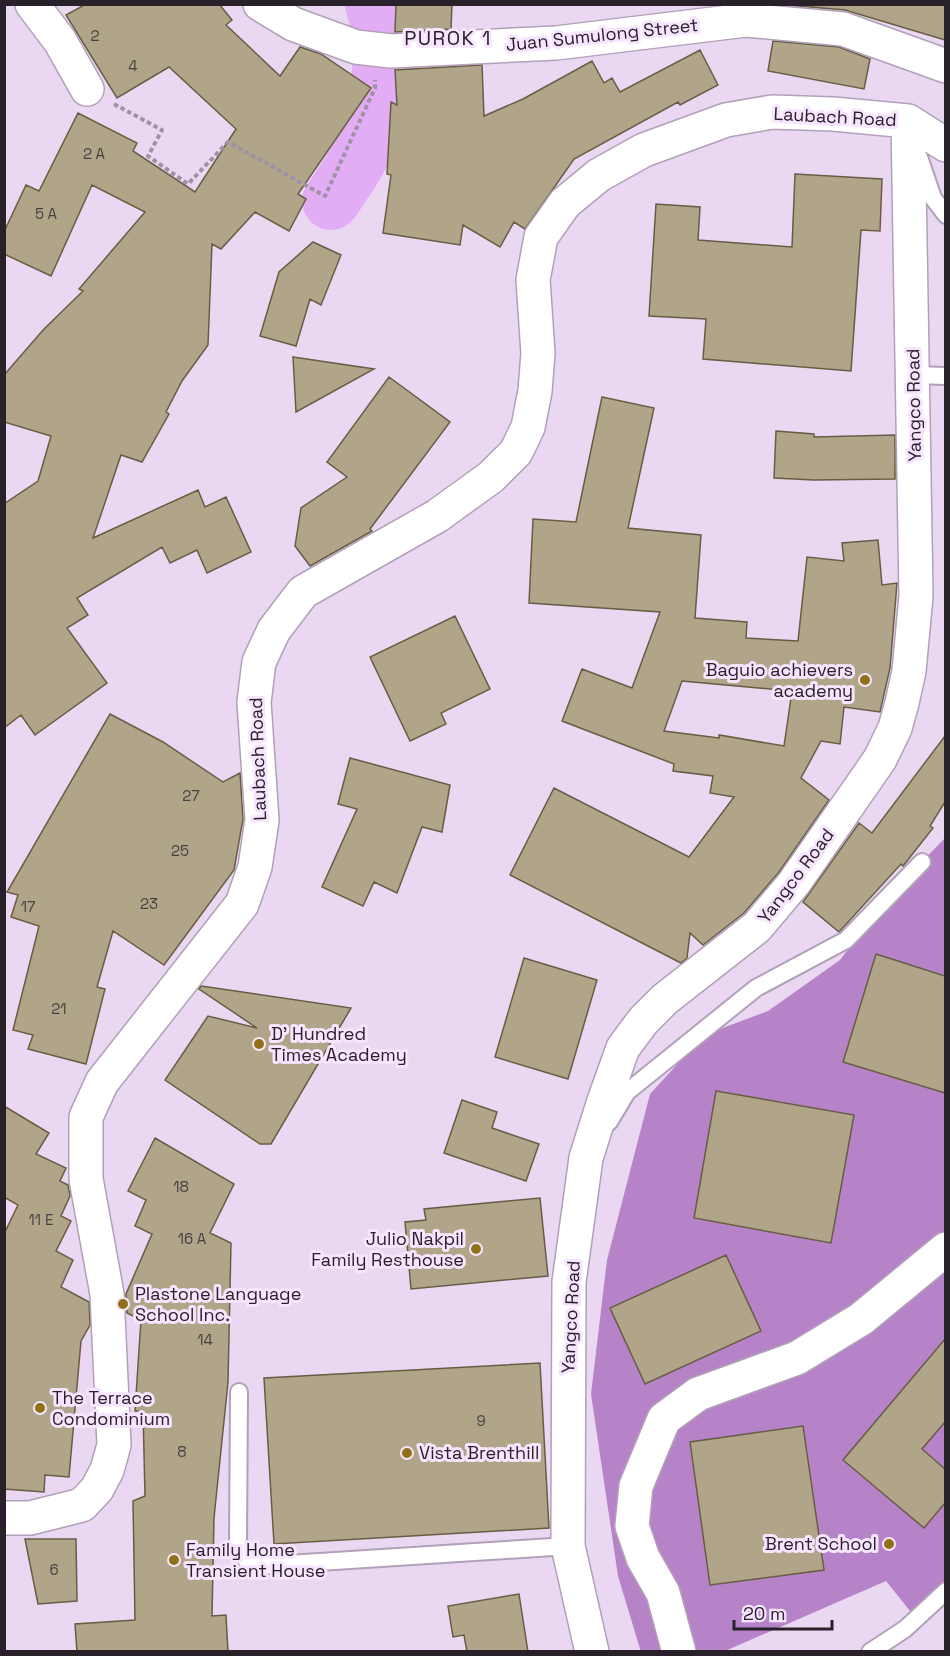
<svg xmlns="http://www.w3.org/2000/svg" width="950" height="1656" font-family="'Space Grotesk',sans-serif">
  <style>
    .forest { fill: #b783c8 }
    .lines { fill: none; stroke-linecap: round; stroke-linejoin: round }
    .river { stroke: #e3adf5; stroke-width: 58 }
    .building { fill: #b0a489; stroke: #685d44; stroke-width: 1.5; fill-rule: evenodd }
    .lane-casing { stroke: #b2a0b8; stroke-width: 20 }
    .street-casing { stroke: #b2a0b8; stroke-width: 36 }
    .path { stroke: #a092a5; stroke-width: 4; stroke-dasharray: 4.5 3; stroke-linecap: butt }
    .lane { stroke: #fff; stroke-width: 16 }
    .street { stroke: #fff; stroke-width: 33 }
    .poi-dot { fill: #907116; stroke: #f7e4fe; stroke-width: 2 }
    .labels { text-anchor: middle; stroke-width: 6; stroke-linejoin: round; paint-order: stroke }
    .number-label { font-size: 15px; fill: #4a4242 }
    .street-label { font-size: 18px; fill: #28212a; stroke: #f7e4fe }
    .poi-label { font-size: 18px; fill: #28212a; stroke: #f7e4fe; text-anchor: start }
    .neighbourhood-label { font-size: 20px; letter-spacing: 1.5px; fill: #28212a; stroke: #f7e4fe }
  </style>
  <rect width="100%" height="100%" fill="#ead7f1"/>
  <path class="forest" d="M 945,838 L 945,1595 L 922,1626 L 886,1581 L 725,1651 L 641,1652 L 618,1576 L 591,1394 L 607,1260 L 650,1094 L 704,1035 L 768,1011 L 840,960 L 886,899 Z"/>
  <g class="lines">
    <path class="river" d="M 331,201 C 342,184 357,165 364,146 C 381,103 388,48 374,4"/>
  </g>
  <path class="building" d="M 86,4 L 219,4 L 232,20 L 226,25 L 280,76 L 300,47 L 321,54 L 371,88 L 298,194 L 306,199 L 289,231 L 255,212 L 221,249 L 212,244 L 208,345 L 182,381 L 166,412 L 169,414 L 142,462 L 121,455 L 93,538 L 198,490 L 205,507 L 226,497 L 251,552 L 207,573 L 197,550 L 170,563 L 162,547 L 77,598 L 88,615 L 67,628 L 107,683 L 35,735 L 21,715 L 4,728 L 4,504 L 38,481 L 51,436 L 4,422 L 4,375 L 44,329 L 83,291 L 79,289 L 145,212 L 92,185 L 51,276 L 4,254 L 4,232 L 26,185 L 39,191 L 78,113 L 137,143 L 133,151 L 195,192 L 236,129 L 169,67 L 117,98 L 66,15 Z
    M 396,4 L 452,4 L 451,29 L 395,32 Z
    M 945,4 L 945,40 L 845,10 L 787,5 Z
    M 773,41 L 839,47 L 870,59 L 864,89 L 768,71 Z
    M 700,50 L 718,85 L 680,105 L 678,102 L 574,159 L 525,229 L 514,222 L 500,247 L 463,225 L 460,245 L 383,233 L 391,175 L 387,174 L 391,102 L 397,105 L 395,70 L 482,65 L 484,116 L 523,99 L 592,61 L 604,83 L 612,78 L 620,92 Z
    M 795,174 L 882,179 L 880,231 L 861,230 L 851,371 L 703,359 L 706,319 L 649,316 L 656,204 L 700,207 L 698,240 L 792,247 Z
    M 313,242 L 341,255 L 321,305 L 310,299 L 296,346 L 260,336 L 279,272 Z
    M 293,357 L 374,369 L 296,412 Z
    M 389,377 L 450,422 L 370,529 L 372,531 L 310,566 L 295,546 L 301,508 L 347,477 L 327,462 Z
    M 602,397 L 654,408 L 628,528 L 701,535 L 695,618 L 747,622 L 746,638 L 798,641 L 807,557 L 844,561 L 842,543 L 878,540 L 882,585 L 897,583 L 890,668 L 880,712 L 844,707 L 840,744 L 821,741 L 801,778 L 829,800 L 779,872 L 744,913 L 703,945 L 690,933 L 687,958 L 681,963 L 510,875 L 554,788 L 689,857 L 734,797 L 710,793 L 713,776 L 673,771 L 674,764 L 562,721 L 582,669 L 632,688 L 660,612 L 529,603 L 533,519 L 576,522 ZM 682,681 L 792,691 L 784,746 L 719,735 L 719,738 L 664,731 Z
    M 776,431 L 814,434 L 814,437 L 895,435 L 895,479 L 814,480 L 774,478 Z
    M 455,616 L 490,689 L 441,713 L 446,724 L 410,741 L 370,657 Z
    M 110,714 L 163,742 L 223,782 L 240,773 L 243,819 L 234,870 L 164,965 L 113,931 L 97,987 L 105,989 L 86,1064 L 28,1049 L 33,1035 L 13,1030 L 39,926 L 11,917 L 18,895 L 7,892 Z
    M 945,736 L 945,802 L 930,826 L 933,828 L 903,866 L 901,864 L 839,932 L 803,902 L 859,823 L 872,833 Z
    M 350,758 L 450,785 L 442,832 L 422,827 L 397,893 L 374,882 L 363,906 L 322,887 L 357,809 L 338,804 Z
    M 876,954 L 945,976 L 945,1093 L 843,1062 Z
    M 524,958 L 597,980 L 568,1079 L 495,1057 Z
    M 201,986 L 351,1008 L 271,1144 L 260,1144 L 165,1080 L 208,1016 L 257,1028 L 199,989 Z
    M 716,1091 L 854,1115 L 831,1243 L 694,1218 Z
    M 462,1100 L 497,1112 L 492,1128 L 539,1144 L 526,1181 L 444,1153 Z
    M 4,1106 L 49,1133 L 36,1154 L 66,1168 L 60,1181 L 68,1185 L 70,1196 L 61,1216 L 71,1221 L 56,1251 L 73,1260 L 61,1287 L 89,1302 L 90,1325 L 81,1341 L 69,1477 L 45,1475 L 44,1492 L 4,1489 L 4,1234 L 18,1205 L 4,1197 Z
    M 155,1138 L 234,1184 L 210,1233 L 231,1243 L 228,1382 L 214,1518 L 212,1616 L 226,1615 L 228,1652 L 77,1652 L 75,1624 L 135,1620 L 133,1501 L 145,1496 L 143,1411 L 135,1411 L 141,1320 L 127,1313 L 126,1294 L 152,1234 L 135,1226 L 146,1200 L 128,1191 Z
    M 540,1198 L 548,1276 L 411,1289 L 405,1222 L 426,1220 L 424,1209 Z
    M 726,1255 L 761,1331 L 645,1384 L 610,1308 Z
    M 945,1339 L 945,1422 L 922,1449 L 945,1469 L 945,1503 L 924,1528 L 843,1460 Z
    M 540,1363 L 549,1528 L 274,1544 L 264,1378 Z
    M 803,1426 L 824,1570 L 710,1585 L 690,1442 Z
    M 25,1539 L 76,1539 L 77,1601 L 38,1604 Z
    M 519,1594 L 528,1652 L 467,1652 L 464,1635 L 453,1637 L 448,1606 Z"/>
  <g class="lines">
    <g class="lane-casing">
      <path id="lane" d="M 919,157 L 933,198 L 946,215
        M 913,375 L 946,376
        M 609,1122 L 627,1092 L 756,988 L 846,940 L 922,862
        M 239,1392 L 238,1546 L 248,1563 L 257,1566 L 568,1546
        M 870,1652 L 905,1629 L 946,1591"/>
    </g>
    <g class="street-casing">
      <path id="street" d="M 32,4 L 60,41 L 87,89
        M 260,4 L 293,24 L 356,47 L 391,51 L 556,43 L 746,20 L 843,29 L 946,66
        M 4,1518 L 30,1518 L 82,1505 L 97,1489 L 107,1470 L 114,1445 L 107,1294 L 86,1179 L 86,1117 L 102,1082 L 242,904 L 255,867 L 262,820 L 254,702 L 259,662 L 274,630 L 303,592 L 437,516 L 491,477 L 516,452 L 528,427 L 535,391 L 538,353 L 533,280 L 541,237 L 565,203 L 599,175 L 644,150 L 726,120 L 772,112 L 833,114 L 908,121 L 946,145
        M 592,1652 L 568,1546 L 569,1282 L 586,1158 L 604,1101 L 623,1048 L 643,1021 L 665,999 L 757,927 L 794,883 L 880,759 L 895,728 L 902,703 L 909,671 L 916,596 L 908,121
        M 679,1652 L 663,1593 L 643,1558 L 632,1526 L 636,1486 L 664,1419 L 698,1394 L 797,1358 L 861,1319 L 946,1249"/>
    </g>
    <path class="path" d="M 114,104 L 162,130 L 148,156 L 188,184 L 228,142 L 325,196 L 375,88 L 375,80"/>
    <use href="#lane" class="lane"/>
    <use href="#street" class="street"/>
  </g>
  <g class="poi-dot">
    <circle cx="865" cy="680" r="6"/>
    <circle cx="259" cy="1044" r="6"/>
    <circle cx="476" cy="1249" r="6"/>
    <circle cx="123" cy="1304" r="6"/>
    <circle cx="40" cy="1408" r="6"/>
    <circle cx="407" cy="1453" r="6"/>
    <circle cx="889" cy="1544" r="6"/>
    <circle cx="174" cy="1560" r="6"/>
  </g>
  <g class="labels">
    <g class="number-label">
      <text x="95" y="41">2</text>
      <text x="133" y="71">4</text>
      <text x="94" y="159">2 A</text>
      <text x="46" y="219">5 A</text>
      <text x="191" y="801">27</text>
      <text x="180" y="856">25</text>
      <text x="149" y="909">23</text>
      <text x="28" y="912">17</text>
      <text x="59" y="1014">21</text>
      <text x="181" y="1192">18</text>
      <text x="41" y="1225">11 E</text>
      <text x="192" y="1244">16 A</text>
      <text x="205" y="1345">14</text>
      <text x="481" y="1426">9</text>
      <text x="182" y="1457">8</text>
      <text x="54" y="1575">6</text>
    </g>
    <g class="street-label">
      <text transform="translate(602 35) rotate(-6)" y="6">Juan Sumulong Street</text>
      <text transform="translate(835 117) rotate(3)" y="6">Laubach Road</text>
      <text transform="translate(914 405) rotate(-91)" y="6">Yangco Road</text>
      <text transform="translate(258 759) rotate(-92)" y="6">Laubach Road</text>
      <text transform="translate(796 876) rotate(-53)" y="6">Yangco Road</text>
      <text transform="translate(571 1317) rotate(-87)" y="6">Yangco Road</text>
    </g>
    <g class="poi-label">
      <text x="853" y="676" text-anchor="end">Baguio achievers<tspan x="853" dy="21">academy</tspan></text>
      <text x="271" y="1040">D' Hundred<tspan x="271" dy="21">Times Academy</tspan></text>
      <text x="464" y="1245" text-anchor="end">Julio Nakpil<tspan x="464" dy="21">Family Resthouse</tspan></text>
      <text x="135" y="1300">Plastone Language<tspan x="135" dy="21">School Inc.</tspan></text>
      <text x="52" y="1404">The Terrace<tspan x="52" dy="21">Condominium</tspan></text>
      <text x="419" y="1459">Vista Brenthill</text>
      <text x="877" y="1550" text-anchor="end">Brent School</text>
      <text x="186" y="1556">Family Home<tspan x="186" dy="21">Transient House</tspan></text>
    </g>
    <g class="neighbourhood-label">
      <text x="448" y="45">PUROK 1</text>
    </g>
  </g>
  <rect width="950" height="1656" fill="none" stroke="#28212a" stroke-width="12"/>
  <path d="M734 1620v9h98v-9" fill="none" stroke="#28212a" stroke-width="3"/>
  <text x="743" y="1620" font-size="18" fill="#28212a" stroke="#f7e4fe" stroke-width="4.5" paint-order="stroke">20 m</text>
</svg>
